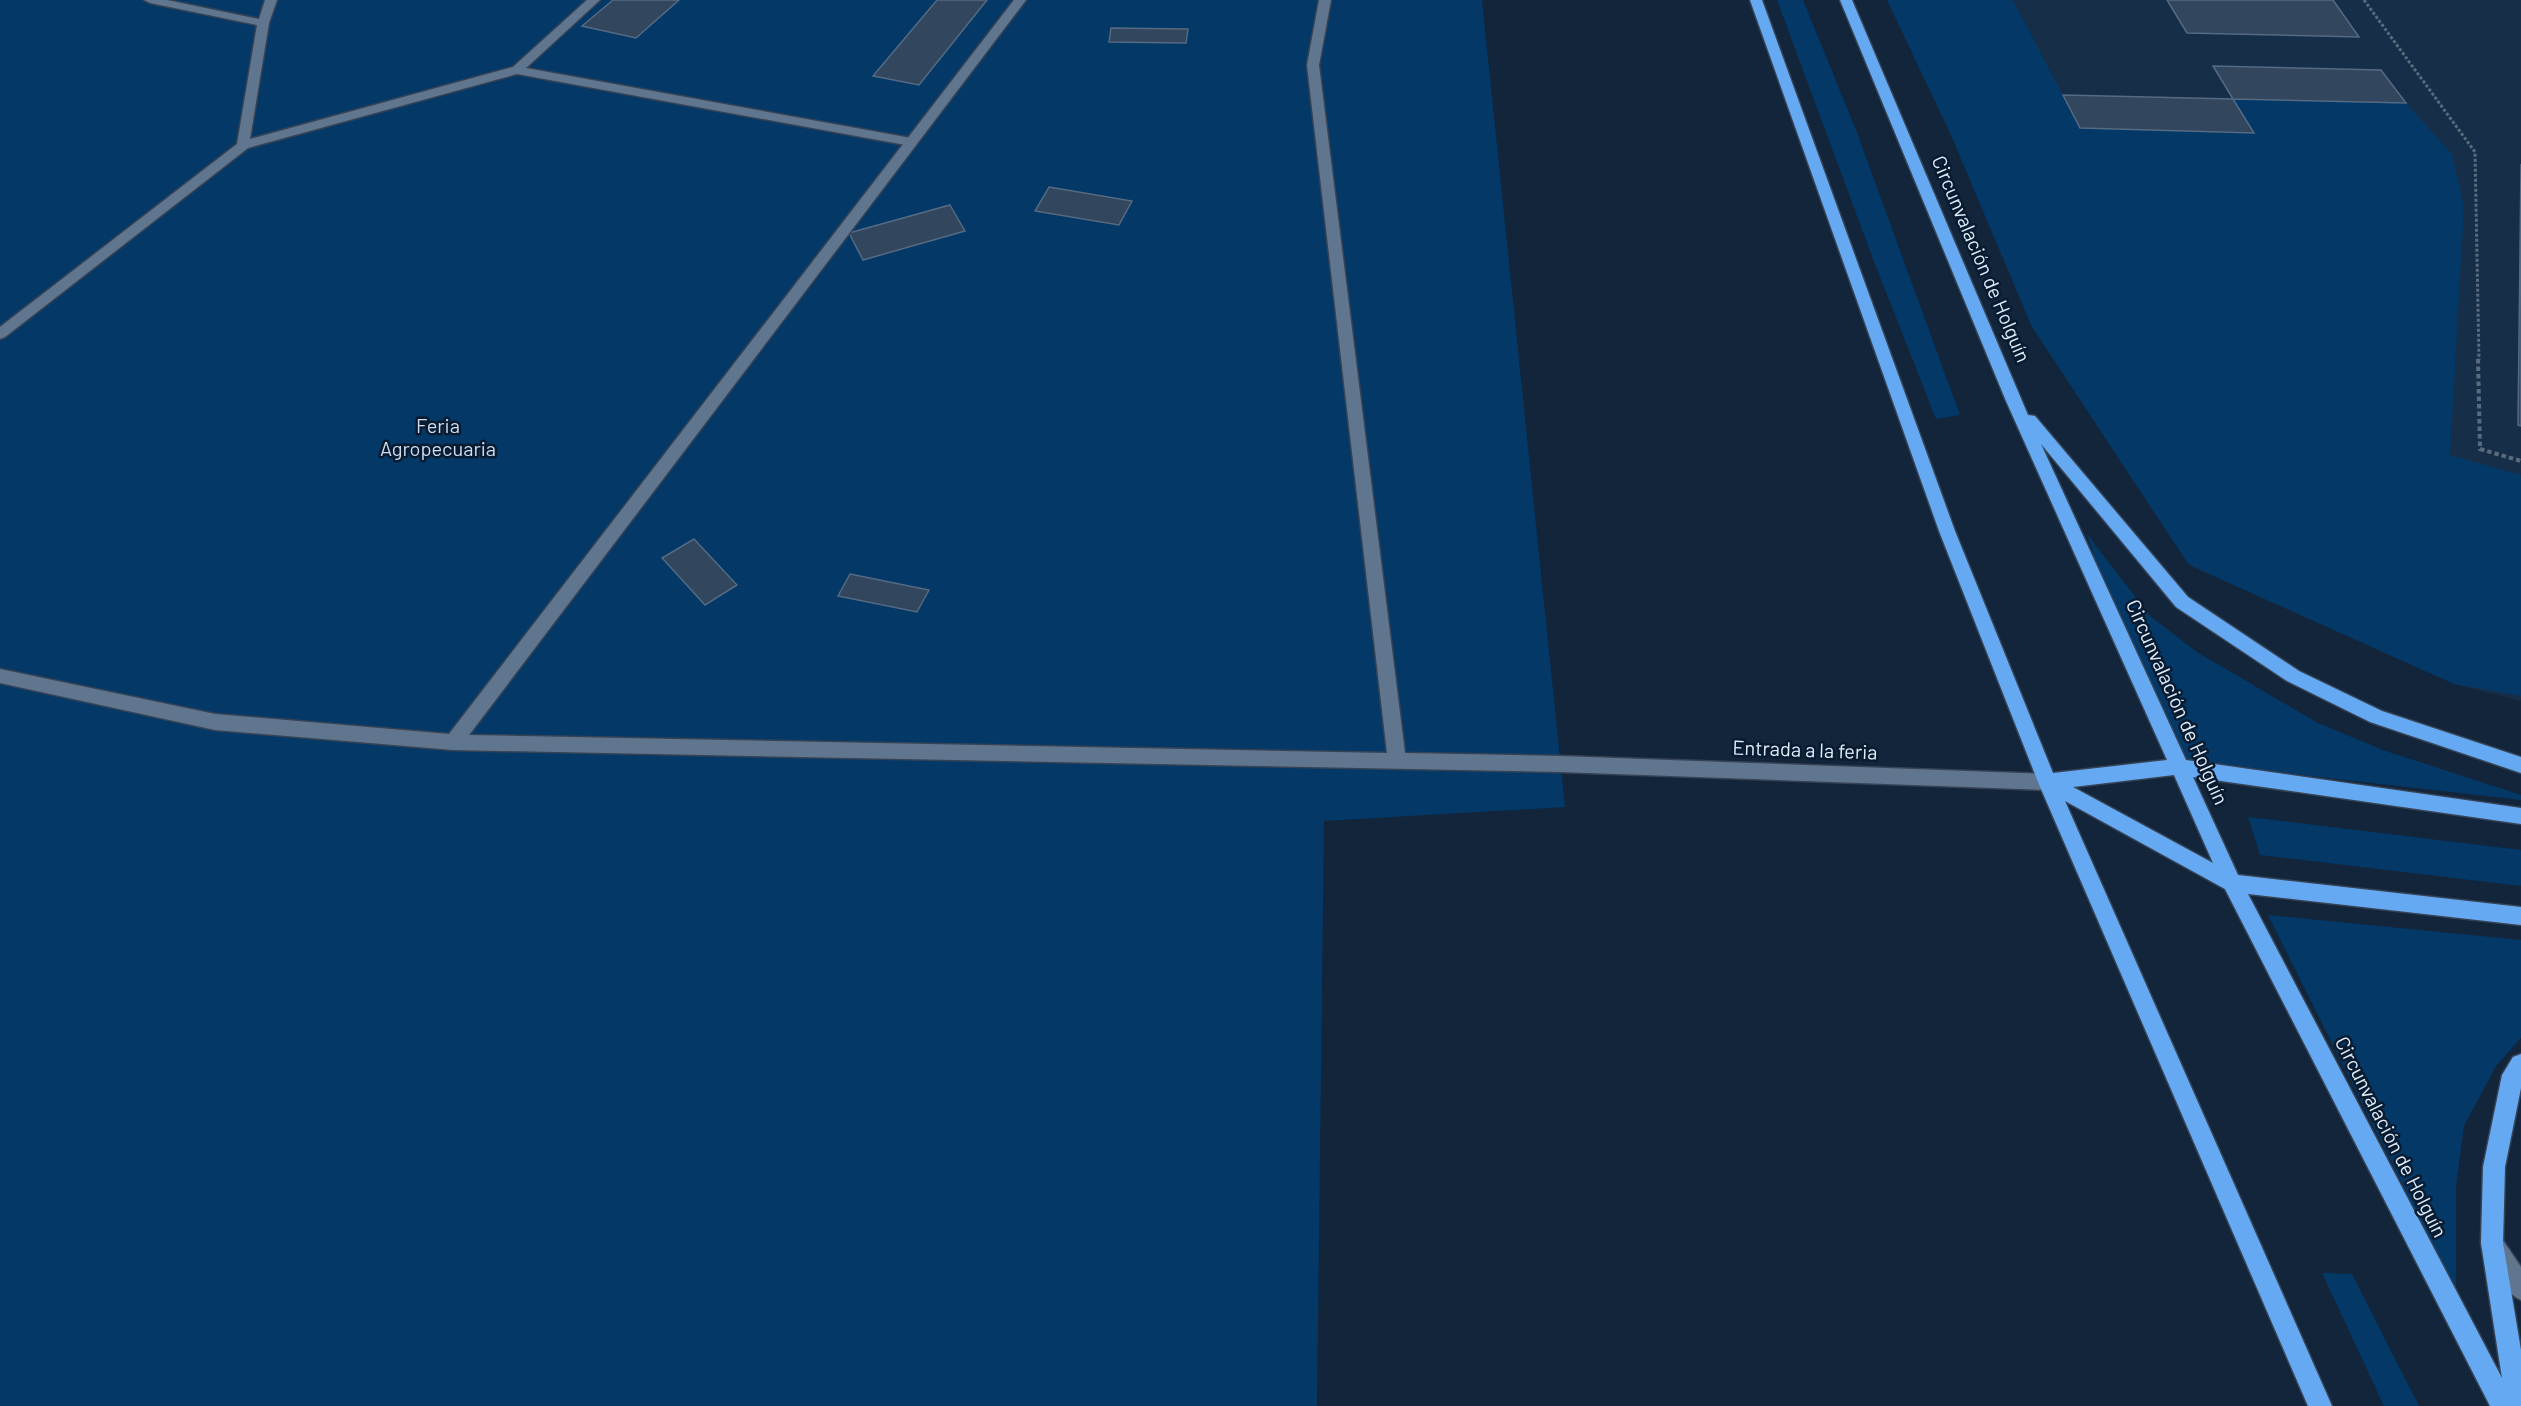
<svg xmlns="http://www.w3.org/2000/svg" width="2521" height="1406" font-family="Barlow,sans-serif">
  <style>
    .built { fill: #162e48 }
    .green { fill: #033867 }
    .building { fill: #32465d; stroke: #556a83; stroke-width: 1.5 }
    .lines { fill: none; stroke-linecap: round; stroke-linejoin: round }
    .lane-casing { stroke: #364355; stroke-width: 3 }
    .street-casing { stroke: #364355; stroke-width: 3 }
    .highway-casing { stroke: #364355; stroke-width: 3 }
    .path-far1 { stroke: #5a6b7d; stroke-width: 3; stroke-dasharray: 3 2; stroke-linecap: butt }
    .path { stroke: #5a6b7d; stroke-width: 4; stroke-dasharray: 4.5 3; stroke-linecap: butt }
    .lane { fill: #60768f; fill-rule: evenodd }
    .street { fill: #60768f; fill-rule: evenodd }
    .highway { fill: #65a9f3; fill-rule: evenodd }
    .labels { text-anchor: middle; stroke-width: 5; stroke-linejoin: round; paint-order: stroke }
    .street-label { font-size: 20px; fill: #e0edfb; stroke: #081b30 }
    .park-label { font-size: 20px; fill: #cedef0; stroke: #081b30 }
  </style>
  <rect width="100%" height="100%" fill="#12253a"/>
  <path class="built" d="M 1887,0 L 2521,0 L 2521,701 L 2454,684 L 2189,565 L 2032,327 L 1951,135 Z"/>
  <path class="green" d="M 0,0 L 1482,0 L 1565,807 L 1324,821 L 1317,1406 L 0,1406 Z
    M 1777,0 L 1803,0 L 1856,130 L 1960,415 L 1936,419 L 1873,259 Z
    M 1887,0 L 2013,0 L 2080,128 L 2253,133 L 2233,99 L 2406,103 L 2452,154 L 2464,206 L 2450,455 L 2521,475 L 2521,696 L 2454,684 L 2189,565 L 2032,327 L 1951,135 Z
    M 2087,534 L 2150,616 L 2197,652 L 2318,723 L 2383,750 L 2521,795 L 2521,800 L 2187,762 L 2096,562 Z
    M 2248,817 L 2521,850 L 2521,886 L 2260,855 Z
    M 2268,915 L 2521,940 L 2521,1038 L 2496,1066 L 2464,1126 L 2456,1187 L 2456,1291 Z
    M 2322,1273 L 2352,1274 L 2419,1406 L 2384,1406 Z"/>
  <path class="building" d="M 613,0 L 679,0 L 636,38 L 582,26 Z
    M 937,0 L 987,0 L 919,85 L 873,76 Z
    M 2167,0 L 2333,0 L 2359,37 L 2187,33 Z
    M 1111,28 L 1188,29 L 1186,43 L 1109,42 Z
    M 2213,66 L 2381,70 L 2406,103 L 2233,99 Z
    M 2063,95 L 2233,99 L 2254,133 L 2080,128 Z
    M 2521,164 L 2521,426 L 2518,425 Z
    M 1049,187 L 1132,201 L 1119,225 L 1035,211 Z
    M 950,205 L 965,231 L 863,260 L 849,233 Z
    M 694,539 L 737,585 L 705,605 L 662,558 Z
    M 850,574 L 929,590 L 917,612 L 838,596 Z"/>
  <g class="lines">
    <g class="lane-casing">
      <path id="lane" d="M 144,0 L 167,0 L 259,19 L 265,0 L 277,0 L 269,23 L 250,139 L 513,67 L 587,0 L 600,0 L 526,68 L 911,138 L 917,142 L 911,146 L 517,74 L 248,148 L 5,337 L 0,339 L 0,327 L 237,144 L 257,25 L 150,3 Z
        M 2494,1236 L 2502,1239 L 2521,1267 L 2521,1300 C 2504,1293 2489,1264 2483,1247 L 2486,1239 Z"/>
    </g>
    <g class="street-casing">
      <path id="street" d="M 1014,0 L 1026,0 L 469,735 L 1387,753 L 1307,65 L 1319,0 L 1331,0 L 1319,65 L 1405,753 L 1561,756 L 2047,774 L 2054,776 L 2056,782 L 2054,788 L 2047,790 L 1561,772 L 453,750 L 215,730 L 0,683 L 0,669 L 215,714 L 449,734 Z"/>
    </g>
    <g class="highway-casing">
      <path id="highway" d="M 1750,0 L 1762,0 L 1955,531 L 2053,773 L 2167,760 L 2006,401 L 1840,0 L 1852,0 L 2028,415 L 2035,416 L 2188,597 L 2299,671 L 2382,711 L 2521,757 L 2521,773 L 2370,722 L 2287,681 L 2176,607 L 2041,444 L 2186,760 L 2521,808 L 2521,824 L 2193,777 L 2238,875 L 2521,907 L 2521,925 L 2248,894 L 2502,1378 L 2481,1243 L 2483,1167 L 2502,1075 L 2513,1057 L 2521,1054 L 2521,1088 L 2505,1167 L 2503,1243 L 2521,1350 L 2521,1406 L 2490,1406 L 2225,889 L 2065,801 L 2332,1406 L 2308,1406 L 2038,782 L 1939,531 ZM 2174,775 L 2213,863 L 2073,787 Z"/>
    </g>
    <path class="path-far1" d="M 2364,0 L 2475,152 L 2479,360"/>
    <path class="path" d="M 2478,359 L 2480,449 L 2521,461"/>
    <use href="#lane" class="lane"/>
    <use href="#street" class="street"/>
    <use href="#highway" class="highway"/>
  </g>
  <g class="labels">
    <g class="street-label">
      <text transform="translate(1981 259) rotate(67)" y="7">Circunvalación de Holguín</text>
      <text transform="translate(2177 702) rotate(66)" y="7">Circunvalación de Holguín</text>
      <text transform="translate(1805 750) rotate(2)" y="7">Entrada a la feria</text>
      <text transform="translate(2391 1137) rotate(63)" y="7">Circunvalación de Holguín</text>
    </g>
    <g class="park-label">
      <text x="438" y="433">Feria<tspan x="438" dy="23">Agropecuaria</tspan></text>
    </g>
  </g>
</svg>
